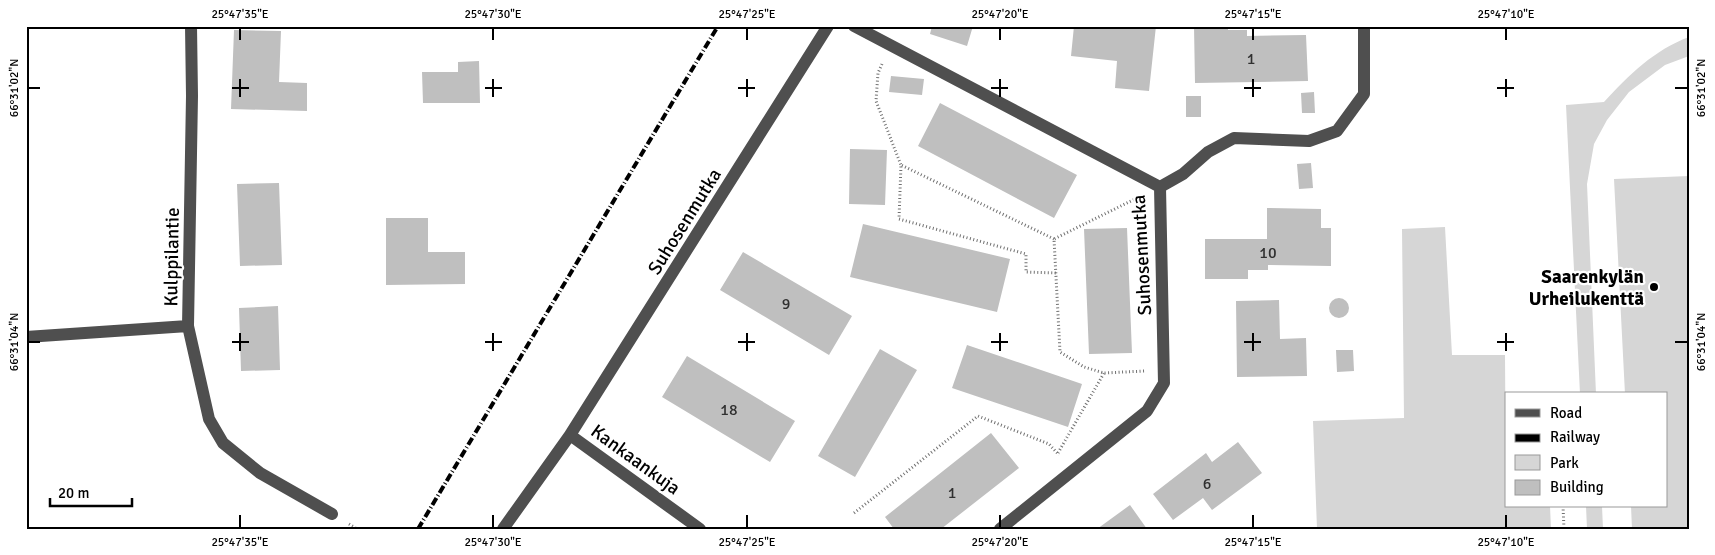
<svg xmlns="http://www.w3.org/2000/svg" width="1715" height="555" font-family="Signika,sans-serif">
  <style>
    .green { fill: #d6d6d6 }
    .building { fill: #bfbfbf }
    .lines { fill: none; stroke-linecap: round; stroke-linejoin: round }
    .path { stroke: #717171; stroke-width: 3; stroke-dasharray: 1 2.5; stroke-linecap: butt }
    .minor { stroke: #4f4f4f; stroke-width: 12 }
    .rail { stroke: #000; stroke-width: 4; stroke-dasharray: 8 2.5 1 2.5; stroke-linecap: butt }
    .ticks { fill: none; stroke: #000; stroke-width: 2 }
    .poi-dot { fill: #000; stroke: #fff; stroke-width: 2 }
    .labels { text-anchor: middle; stroke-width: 4.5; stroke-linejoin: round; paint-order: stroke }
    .number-label { font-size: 16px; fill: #303030 }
    .street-label { font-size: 19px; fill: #000; stroke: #fff }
    .poi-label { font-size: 19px; font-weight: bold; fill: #000; stroke: #fff; text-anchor: end }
    .neatline { fill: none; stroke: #000; stroke-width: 2 }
    .ticks-label { font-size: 12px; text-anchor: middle; fill: #000 }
  </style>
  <rect width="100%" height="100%" fill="#fff"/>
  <path class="green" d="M 1689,37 L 1689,56 L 1665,65 L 1629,92 L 1607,120 L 1594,144 L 1587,184 L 1596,394 L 1580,394 L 1566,105 L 1604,102 C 1629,75 1654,50 1689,37 Z
    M 1689,176 L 1689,529 L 1632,529 L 1631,506 L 1666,506 L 1666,394 L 1625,394 L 1614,179 Z
    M 1445,227 L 1452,355 L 1505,355 L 1506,506 L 1550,506 L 1551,529 L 1317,529 L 1313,421 L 1404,418 L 1402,229 Z
    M 1586,506 L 1602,506 L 1603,529 L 1587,529 Z"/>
  <path class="building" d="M 932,26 L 973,26 L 967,46 L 930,34 Z
    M 1074,26 L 1156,26 L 1149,91 L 1115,88 L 1117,61 L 1071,56 Z
    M 1194,26 L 1228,26 L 1228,30 L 1247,30 L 1247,36 L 1306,35 L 1308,81 L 1195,83 Z
    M 234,30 L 281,31 L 279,82 L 307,83 L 307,111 L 231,109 Z
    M 479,61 L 480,103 L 423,103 L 422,72 L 458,72 L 458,62 Z
    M 891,76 L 924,79 L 922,95 L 889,92 Z
    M 1314,92 L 1315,113 L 1302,113 L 1301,93 Z
    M 1186,96 L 1201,96 L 1201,117 L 1186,117 Z
    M 940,103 L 1077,175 L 1054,218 L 918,146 Z
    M 850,149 L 887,150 L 885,205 L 849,204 Z
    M 1311,163 L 1313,188 L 1299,189 L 1297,164 Z
    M 279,183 L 282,265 L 240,266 L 237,184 Z
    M 1267,208 L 1321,209 L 1321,228 L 1331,228 L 1331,266 L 1268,265 L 1268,270 L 1248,270 L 1248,279 L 1205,279 L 1205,239 L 1267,239 Z
    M 386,218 L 428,218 L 428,252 L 465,252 L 465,284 L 386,285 Z
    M 863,224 L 1010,259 L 997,312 L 850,277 Z
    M 1127,228 L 1132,353 L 1089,354 L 1084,229 Z
    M 743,252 L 852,316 L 829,355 L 720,290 Z
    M1329 308a10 10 0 1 1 20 0a10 10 0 1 1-20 0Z
    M 1279,300 L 1280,339 L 1306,338 L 1307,376 L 1237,377 L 1236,301 Z
    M 278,306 L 280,370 L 241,371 L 239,308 Z
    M 967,345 L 1082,384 L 1068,427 L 952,388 Z
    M 880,349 L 917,370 L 855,477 L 818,456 Z
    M 1336,350 L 1353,350 L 1354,371 L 1337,372 Z
    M 687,356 L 795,421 L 770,462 L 662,397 Z
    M 991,433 L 1019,468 L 941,529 L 894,529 L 885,517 Z
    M 1238,442 L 1262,473 L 1212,510 L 1203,498 L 1173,520 L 1153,494 L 1206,453 L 1212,462 Z
    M 1130,505 L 1147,529 L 1097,529 Z"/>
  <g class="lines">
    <path class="path" d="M 882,64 L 878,73 L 876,101 L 901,165
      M 1137,198 L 1054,239 L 1060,352 L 1084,367 L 1104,373 L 1145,371
      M 1054,239 L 901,165 L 899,219 L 1026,254 L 1026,272 L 1056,273
      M 1058,453 L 1104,373
      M 1563,506 L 1564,529
      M 854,513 L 978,416 L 1049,444 L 1059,455
      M 349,524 L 357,529"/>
    <path class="minor" d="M 191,26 L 192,96 L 188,326 L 209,419 L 223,443 L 260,473 L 332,514
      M 854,26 L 1160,187 L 1164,383 L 1147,411 L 1000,529
      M 1160,187 L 1183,174 L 1208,152 L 1234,138 L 1309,141 L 1337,131 L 1364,94 L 1364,26
      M 26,337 L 188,326
      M 570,435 L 828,26
      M 503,529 L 570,435 L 700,529"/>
    <path class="rail" d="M 418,529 L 718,26"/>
  </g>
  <path class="ticks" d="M 240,28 L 240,40M 493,28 L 493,40M 747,28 L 747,40M 1000,28 L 1000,40M 1253,28 L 1253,40M 1506,28 L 1506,40M 240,79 L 240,97M 493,79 L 493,97M 747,79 L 747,97M 1000,79 L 1000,97M 1253,79 L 1253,97M 1506,79 L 1506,97M 28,88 L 40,88M 232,88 L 249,88M 485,88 L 502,88M 738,88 L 755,88M 991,88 L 1008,88M 1244,88 L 1261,88M 1497,88 L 1514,88M 1675,88 L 1688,88M 240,333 L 240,351M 493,333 L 493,351M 747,333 L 747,351M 1000,333 L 1000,351M 1253,333 L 1253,351M 1506,333 L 1506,351M 28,342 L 40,342M 232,342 L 249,342M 485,342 L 502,342M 738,342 L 755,342M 991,342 L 1008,342M 1244,342 L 1261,342M 1497,342 L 1514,342M 1675,342 L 1688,342M 240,515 L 240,528M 493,515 L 493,528M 747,515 L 747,528M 1000,515 L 1000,528M 1253,515 L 1253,528M 1506,515 L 1506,528"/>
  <circle class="poi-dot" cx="1654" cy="287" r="5"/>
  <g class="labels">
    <g class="number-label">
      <text x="1251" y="64">1</text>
      <text x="1268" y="258">10</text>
      <text x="786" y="309">9</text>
      <text x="729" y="415">18</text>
      <text x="1207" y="489">6</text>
      <text x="952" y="498">1</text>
    </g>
    <g class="street-label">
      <text transform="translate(684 221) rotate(-58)" y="7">Suhosenmutka</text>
      <text transform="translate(1141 255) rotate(-93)" y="7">Suhosenmutka</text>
      <text transform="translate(171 257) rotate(-89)" y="7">Kulppilantie</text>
      <text transform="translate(636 459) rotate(36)" y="7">Kankaankuja</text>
    </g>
    <g class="poi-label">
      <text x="1644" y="283">Saarenkylän<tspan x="1644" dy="22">Urheilukenttä</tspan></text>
    </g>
  </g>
  <rect width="1715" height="555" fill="none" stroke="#ffffff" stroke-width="55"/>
  <rect x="1505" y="392" width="162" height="115" fill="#ffffff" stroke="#999999"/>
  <rect x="1515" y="409" width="25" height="8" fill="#4f4f4f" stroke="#999999"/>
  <text x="1550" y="418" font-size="15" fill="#000000">Road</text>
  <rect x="1515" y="434" width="25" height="8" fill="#000000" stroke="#999999"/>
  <text x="1550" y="442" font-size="15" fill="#000000">Railway</text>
  <rect x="1515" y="455" width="25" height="15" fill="#d6d6d6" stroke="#999999"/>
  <text x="1550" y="468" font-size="15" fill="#000000">Park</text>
  <rect x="1515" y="480" width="25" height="15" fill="#bfbfbf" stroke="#999999"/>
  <text x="1550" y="492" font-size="15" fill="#000000">Building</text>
  <path d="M50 498v8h82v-8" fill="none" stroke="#000000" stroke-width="2.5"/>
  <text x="58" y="498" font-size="15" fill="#000000" stroke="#ffffff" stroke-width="4" paint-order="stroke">20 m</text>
  <rect x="28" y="28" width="1660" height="500" class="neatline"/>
  <g class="ticks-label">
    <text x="240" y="18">25°47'35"E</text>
    <text x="493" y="18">25°47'30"E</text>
    <text x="747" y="18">25°47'25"E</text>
    <text x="1000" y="18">25°47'20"E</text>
    <text x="1253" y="18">25°47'15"E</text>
    <text x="1506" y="18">25°47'10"E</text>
    <text transform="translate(1701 88) rotate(-90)" y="4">66°31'02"N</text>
    <text transform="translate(14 88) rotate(-90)" y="4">66°31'02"N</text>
    <text transform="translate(1701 342) rotate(-90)" y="4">66°31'04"N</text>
    <text transform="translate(14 342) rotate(-90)" y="4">66°31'04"N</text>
    <text x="240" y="546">25°47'35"E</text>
    <text x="493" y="546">25°47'30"E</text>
    <text x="747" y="546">25°47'25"E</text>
    <text x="1000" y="546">25°47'20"E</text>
    <text x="1253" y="546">25°47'15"E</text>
    <text x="1506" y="546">25°47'10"E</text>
  </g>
</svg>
